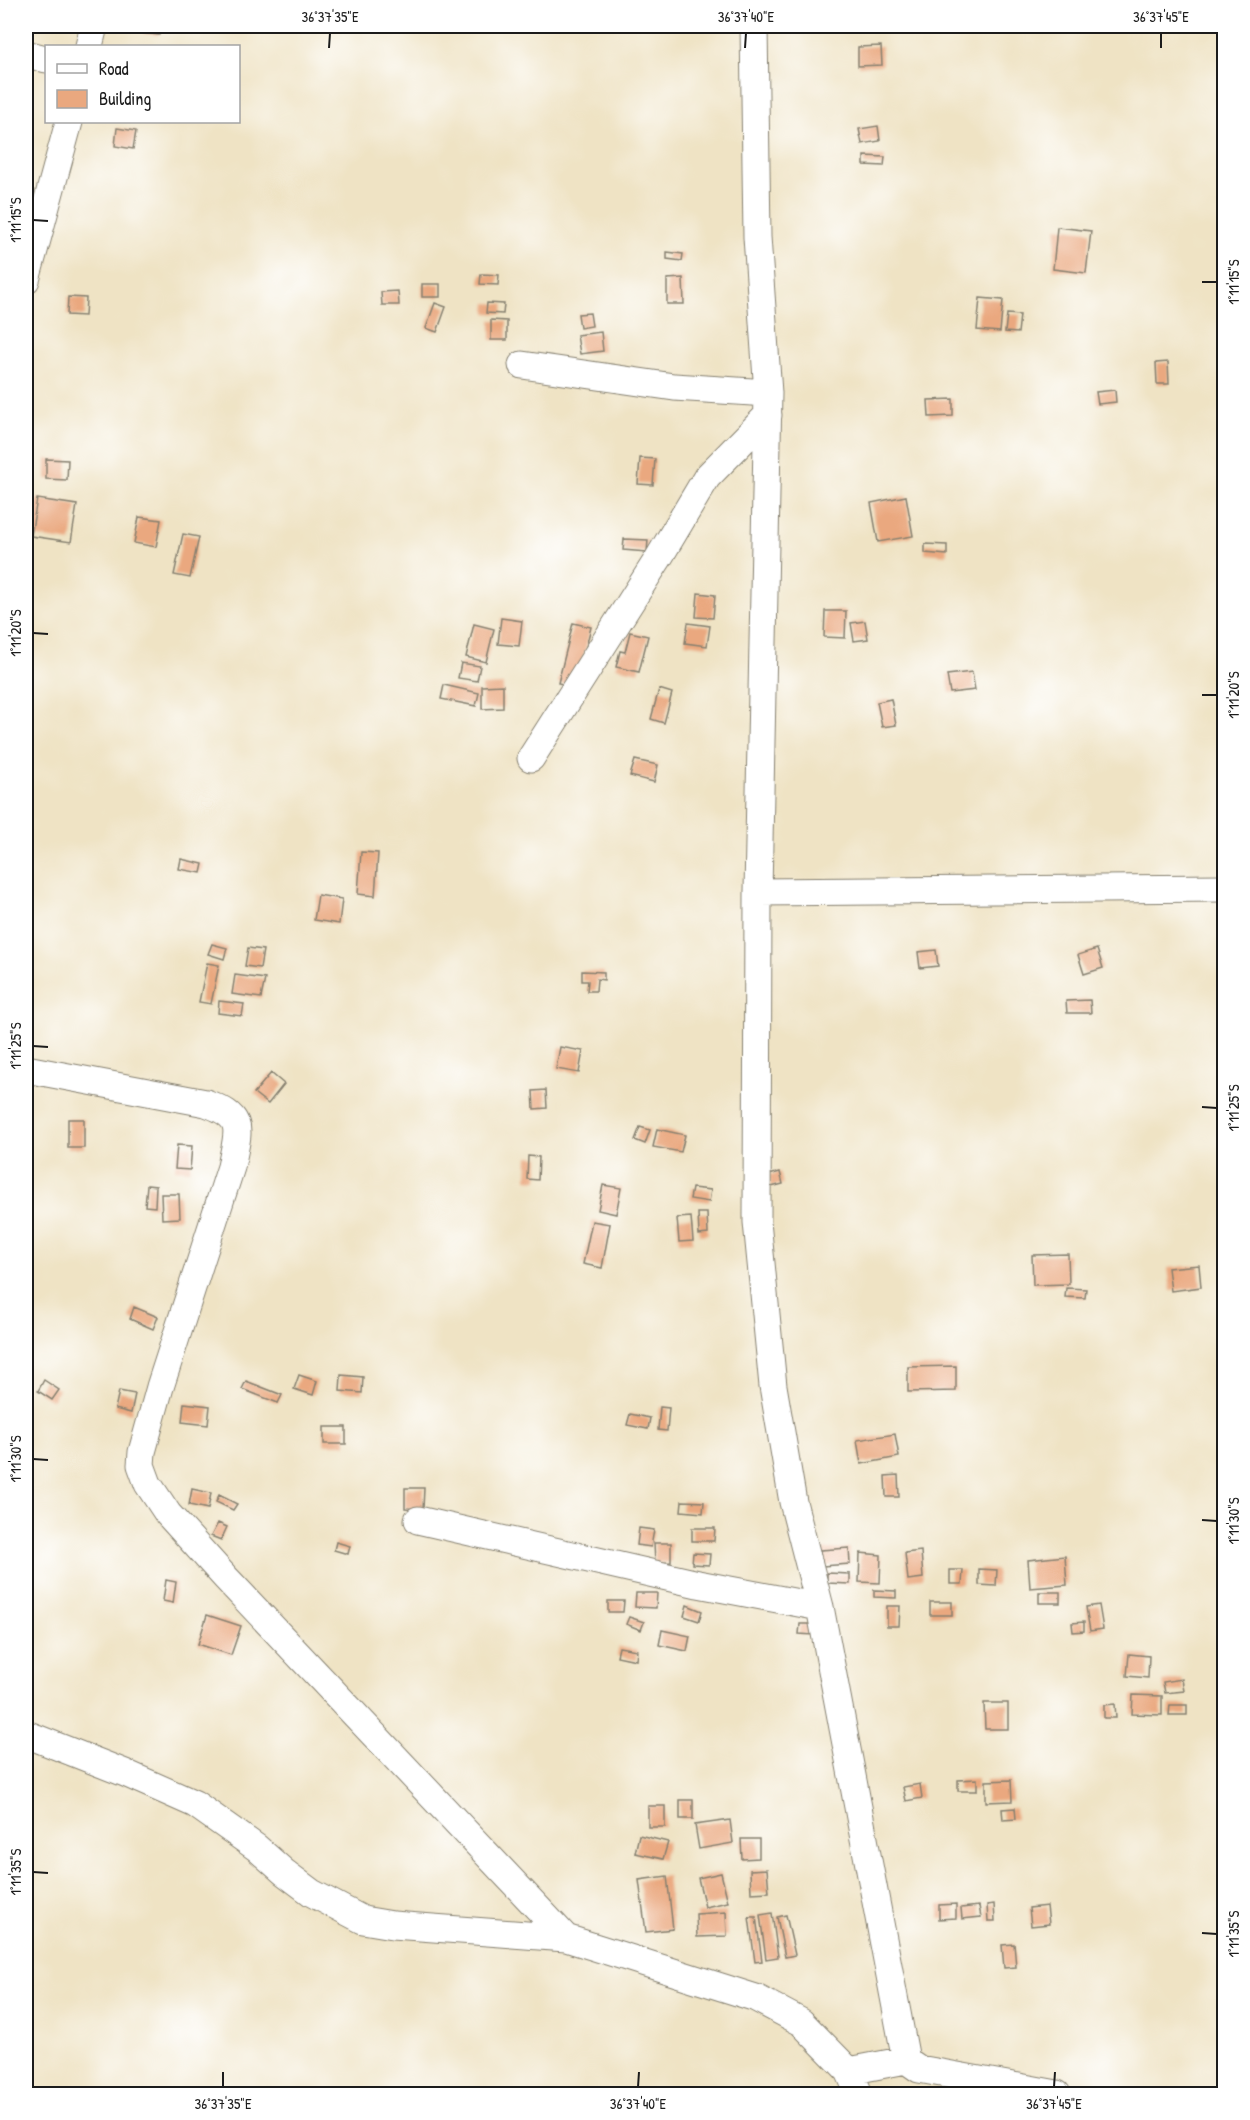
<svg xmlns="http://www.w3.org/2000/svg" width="1250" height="2120" font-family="'Patrick Hand',sans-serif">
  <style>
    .building { fill: #eaa87f }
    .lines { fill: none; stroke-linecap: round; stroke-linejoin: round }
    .minor-casing { stroke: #868070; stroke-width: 29 }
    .minor { stroke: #fff; stroke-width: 27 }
    .ticks { fill: none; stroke: #1c1c1c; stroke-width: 2 }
    .neatline { fill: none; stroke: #1c1c1c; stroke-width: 2 }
    .ticks-label { font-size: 15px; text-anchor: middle; fill: #1c1c1c }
  </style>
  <rect width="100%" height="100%" fill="#fff"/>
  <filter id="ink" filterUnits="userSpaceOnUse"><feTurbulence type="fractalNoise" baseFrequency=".0167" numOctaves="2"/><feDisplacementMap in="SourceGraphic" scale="12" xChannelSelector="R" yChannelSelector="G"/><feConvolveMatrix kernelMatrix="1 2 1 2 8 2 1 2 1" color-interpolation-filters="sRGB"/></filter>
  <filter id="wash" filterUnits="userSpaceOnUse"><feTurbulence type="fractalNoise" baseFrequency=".008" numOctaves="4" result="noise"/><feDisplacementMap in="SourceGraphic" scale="24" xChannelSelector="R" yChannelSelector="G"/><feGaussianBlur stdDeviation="1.35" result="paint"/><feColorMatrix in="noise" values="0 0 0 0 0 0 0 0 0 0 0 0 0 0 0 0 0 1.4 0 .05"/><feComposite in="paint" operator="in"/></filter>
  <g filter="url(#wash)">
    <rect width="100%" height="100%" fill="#efe3c4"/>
    <g id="blocks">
      <path class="building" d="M 143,26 L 160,26 L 159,35 L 142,33 Z
        M 881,46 L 882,65 L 858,66 L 858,47 Z
        M 878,126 L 880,141 L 862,144 L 859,129 Z
        M 117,128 L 136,131 L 133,149 L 115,146 Z
        M 864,156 L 885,157 L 884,166 L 864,165 Z
        M 1057,227 L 1091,231 L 1086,273 L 1053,269 Z
        M 667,252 L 683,254 L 682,261 L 667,259 Z
        M 481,274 L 499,275 L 498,285 L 480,284 Z
        M 683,278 L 684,304 L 667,304 L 667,279 Z
        M 422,284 L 440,284 L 440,297 L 422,297 Z
        M 398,291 L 399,305 L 382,305 L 381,292 Z
        M 68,297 L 86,298 L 85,316 L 67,315 Z
        M 980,298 L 1003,300 L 1000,332 L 977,330 Z
        M 435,303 L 446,307 L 437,332 L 426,328 Z
        M 487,303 L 504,304 L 503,314 L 486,313 Z
        M 590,313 L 592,326 L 580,328 L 578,314 Z
        M 1007,314 L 1020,315 L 1018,333 L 1005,332 Z
        M 491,320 L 507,321 L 507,340 L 491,340 Z
        M 601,332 L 603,351 L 580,354 L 577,335 Z
        M 1168,362 L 1169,384 L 1157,384 L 1156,363 Z
        M 1115,390 L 1116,402 L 1098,404 L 1096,392 Z
        M 953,399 L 953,416 L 929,417 L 928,400 Z
        M 640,458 L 655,459 L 653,485 L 638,484 Z
        M 46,459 L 68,460 L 67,480 L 46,479 Z
        M 906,496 L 913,536 L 878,542 L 871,503 Z
        M 37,499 L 77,505 L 71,542 L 31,536 Z
        M 139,517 L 161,520 L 156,547 L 134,543 Z
        M 183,534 L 199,537 L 190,578 L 174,575 Z
        M 624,539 L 648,540 L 647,552 L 623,550 Z
        M 925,544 L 947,545 L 947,555 L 925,553 Z
        M 698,593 L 715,595 L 713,618 L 696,617 Z
        M 825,611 L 846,611 L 845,638 L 824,637 Z
        M 501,618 L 522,621 L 519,646 L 498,644 Z
        M 865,621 L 868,639 L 854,641 L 851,623 Z
        M 573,623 L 591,627 L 576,687 L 558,683 Z
        M 688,623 L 710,626 L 707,646 L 685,643 Z
        M 474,624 L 494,629 L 486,662 L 466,657 Z
        M 630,632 L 648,636 L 639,672 L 616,667 L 620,651 L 625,652 Z
        M 461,663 L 480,666 L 477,681 L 458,678 Z
        M 972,672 L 975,690 L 950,693 L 947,675 Z
        M 444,685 L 479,693 L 476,706 L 441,699 Z
        M 503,685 L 503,708 L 482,709 L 482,686 Z
        M 659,689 L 672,693 L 664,723 L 651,719 Z
        M 891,699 L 896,725 L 882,727 L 877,702 Z
        M 635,760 L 658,765 L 654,782 L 630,776 Z
        M 361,852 L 378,853 L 375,896 L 358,894 Z
        M 181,859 L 203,864 L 201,873 L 179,869 Z
        M 318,895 L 342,899 L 339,924 L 314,920 Z
        M 212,944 L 227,948 L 224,959 L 208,954 Z
        M 248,948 L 263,950 L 260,968 L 245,966 Z
        M 1097,949 L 1103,968 L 1084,974 L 1078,955 Z
        M 936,950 L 938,966 L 920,968 L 918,952 Z
        M 207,963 L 219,965 L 211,1004 L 199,1002 Z
        M 582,971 L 604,972 L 604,980 L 597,979 L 596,991 L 587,991 L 588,981 L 582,981 Z
        M 235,975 L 265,979 L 261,998 L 232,994 Z
        M 1090,1000 L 1091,1013 L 1067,1013 L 1066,1001 Z
        M 219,1001 L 244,1004 L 242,1016 L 218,1013 Z
        M 560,1047 L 583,1051 L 579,1073 L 556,1069 Z
        M 271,1073 L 284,1084 L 268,1104 L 254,1093 Z
        M 546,1090 L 547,1108 L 534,1109 L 533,1091 Z
        M 68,1119 L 84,1119 L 84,1148 L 68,1148 Z
        M 640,1127 L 650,1130 L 645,1144 L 635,1140 Z
        M 657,1129 L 685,1135 L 681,1152 L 653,1147 Z
        M 177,1145 L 192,1146 L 190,1170 L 175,1169 Z
        M 528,1156 L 539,1157 L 538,1180 L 527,1179 Z
        M 780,1172 L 783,1184 L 771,1187 L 769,1175 Z
        M 147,1185 L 156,1186 L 155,1207 L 145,1206 Z
        M 603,1185 L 621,1188 L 616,1214 L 598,1210 Z
        M 692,1188 L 711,1190 L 709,1202 L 690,1199 Z
        M 161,1194 L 179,1194 L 180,1218 L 162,1219 Z
        M 698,1213 L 707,1213 L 708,1234 L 699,1235 Z
        M 691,1217 L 693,1241 L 679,1242 L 677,1218 Z
        M 592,1221 L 610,1224 L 602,1268 L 583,1264 Z
        M 1068,1254 L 1069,1284 L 1033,1285 L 1032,1255 Z
        M 1199,1265 L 1201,1287 L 1171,1291 L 1168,1268 Z
        M 1066,1288 L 1086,1289 L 1085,1298 L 1065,1297 Z
        M 134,1307 L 158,1317 L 153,1329 L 130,1319 Z
        M 956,1366 L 956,1391 L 908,1392 L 908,1367 Z
        M 299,1375 L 317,1381 L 313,1395 L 294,1389 Z
        M 341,1375 L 363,1377 L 362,1393 L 340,1391 Z
        M 44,1380 L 59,1390 L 52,1400 L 38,1391 Z
        M 246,1381 L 282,1395 L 278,1403 L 242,1389 Z
        M 119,1391 L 135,1394 L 131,1413 L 115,1409 Z
        M 184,1403 L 210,1406 L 208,1425 L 182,1422 Z
        M 660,1407 L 669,1408 L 667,1431 L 658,1430 Z
        M 630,1414 L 650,1418 L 648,1429 L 627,1425 Z
        M 324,1427 L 346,1427 L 346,1444 L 324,1444 Z
        M 895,1434 L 899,1457 L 861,1464 L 857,1440 Z
        M 898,1475 L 899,1497 L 886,1497 L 885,1476 Z
        M 405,1488 L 424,1488 L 423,1509 L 405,1508 Z
        M 192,1489 L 211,1493 L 208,1509 L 189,1505 Z
        M 219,1495 L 237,1504 L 233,1510 L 216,1502 Z
        M 682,1501 L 704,1502 L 703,1513 L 681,1511 Z
        M 218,1523 L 227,1527 L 221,1540 L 211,1536 Z
        M 639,1528 L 654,1530 L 651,1547 L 637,1545 Z
        M 692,1528 L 715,1528 L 714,1541 L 692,1541 Z
        M 336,1542 L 350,1546 L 348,1554 L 334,1550 Z
        M 654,1543 L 671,1543 L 671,1562 L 655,1563 Z
        M 849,1548 L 850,1564 L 822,1566 L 820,1550 Z
        M 921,1551 L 923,1578 L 908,1580 L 905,1553 Z
        M 693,1553 L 710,1554 L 709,1565 L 692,1564 Z
        M 860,1553 L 881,1555 L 880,1583 L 859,1582 Z
        M 1065,1556 L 1067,1585 L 1030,1588 L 1028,1560 Z
        M 979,1569 L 997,1570 L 996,1586 L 979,1585 Z
        M 950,1570 L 963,1570 L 962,1584 L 950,1584 Z
        M 827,1573 L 850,1574 L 850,1584 L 827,1583 Z
        M 166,1580 L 176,1582 L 173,1603 L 163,1601 Z
        M 874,1590 L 896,1591 L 896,1598 L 874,1597 Z
        M 1039,1592 L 1060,1592 L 1060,1603 L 1039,1603 Z
        M 636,1593 L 657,1593 L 656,1608 L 635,1607 Z
        M 608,1601 L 624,1601 L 623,1612 L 608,1612 Z
        M 930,1602 L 952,1602 L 952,1615 L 930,1615 Z
        M 687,1605 L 702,1611 L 699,1621 L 684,1616 Z
        M 1099,1605 L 1103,1629 L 1090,1631 L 1086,1607 Z
        M 887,1606 L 900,1606 L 899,1626 L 887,1626 Z
        M 207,1615 L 241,1626 L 231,1655 L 198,1644 Z
        M 629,1617 L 644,1622 L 641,1630 L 626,1624 Z
        M 1084,1622 L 1084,1631 L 1073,1632 L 1072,1623 Z
        M 800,1624 L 814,1624 L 814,1635 L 799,1634 Z
        M 662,1630 L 690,1636 L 687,1651 L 659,1645 Z
        M 619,1647 L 637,1650 L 636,1660 L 617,1656 Z
        M 1129,1654 L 1149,1656 L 1148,1678 L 1127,1676 Z
        M 1182,1679 L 1184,1691 L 1165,1693 L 1163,1682 Z
        M 1133,1695 L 1162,1696 L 1162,1715 L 1132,1714 Z
        M 984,1703 L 1008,1703 L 1008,1729 L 985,1729 Z
        M 1115,1704 L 1116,1718 L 1104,1718 L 1104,1705 Z
        M 1170,1705 L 1187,1705 L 1187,1715 L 1169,1715 Z
        M 977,1779 L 977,1791 L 958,1791 L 958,1780 Z
        M 1011,1780 L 1012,1801 L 986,1802 L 986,1781 Z
        M 920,1784 L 922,1798 L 906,1801 L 903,1787 Z
        M 680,1800 L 693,1800 L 693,1819 L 680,1819 Z
        M 648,1806 L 665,1806 L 665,1827 L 648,1827 Z
        M 1015,1808 L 1016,1819 L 1003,1820 L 1002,1809 Z
        M 730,1820 L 733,1843 L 699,1849 L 695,1825 Z
        M 639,1835 L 668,1842 L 663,1859 L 635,1853 Z
        M 741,1839 L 759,1839 L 759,1858 L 742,1859 Z
        M 767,1869 L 769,1892 L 751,1893 L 750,1870 Z
        M 721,1873 L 728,1902 L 705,1907 L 698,1878 Z
        M 667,1876 L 673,1929 L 646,1932 L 639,1880 Z
        M 956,1904 L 956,1918 L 939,1919 L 939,1905 Z
        M 994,1904 L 995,1921 L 988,1921 L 987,1905 Z
        M 979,1906 L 981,1917 L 962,1919 L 961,1908 Z
        M 1047,1906 L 1049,1924 L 1031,1926 L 1029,1908 Z
        M 726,1912 L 727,1936 L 697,1937 L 696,1914 Z
        M 772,1913 L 778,1957 L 766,1959 L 760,1915 Z
        M 786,1915 L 795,1955 L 785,1957 L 777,1917 Z
        M 749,1917 L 756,1917 L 762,1961 L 755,1962 Z
        M 1014,1944 L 1016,1967 L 1004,1968 L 1002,1945 Z"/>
    </g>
  </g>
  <g filter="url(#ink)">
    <use href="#blocks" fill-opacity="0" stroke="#868070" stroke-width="1.5"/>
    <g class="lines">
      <g class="minor-casing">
        <path id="minor" d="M 754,26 L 757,237 L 768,393 L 758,892 L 757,1222 L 773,1386 L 793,1502 L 820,1607 L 906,2060
          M 89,46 L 94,26
          M 26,54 L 46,59
          M 26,280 L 69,122
          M 522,365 L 674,387 L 768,393
          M 531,758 L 658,559 L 707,477 L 768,415
          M 758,892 L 1224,888
          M 26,1069 L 206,1103 C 247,1118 238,1130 231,1167 L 160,1387 L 142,1452 L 141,1465 L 148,1484 L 168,1514 L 225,1577 L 566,1938
          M 418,1520 L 698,1584 L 820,1607
          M 26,1734 L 125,1773 L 195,1804 L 257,1848 L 284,1872 L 312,1893 L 363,1920 L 393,1925 L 566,1938 L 756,1998 L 801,2022 L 849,2071 L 859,2094
          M 849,2071 L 906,2060 L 919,2069 L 1057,2094"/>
      </g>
      <use href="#minor" class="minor"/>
    </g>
  </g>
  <path class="ticks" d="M 329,48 L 330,33M 745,48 L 746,33M 1161,48 L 1161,33M 33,220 L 48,221M 1202,282 L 1217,282M 33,633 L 48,634M 1202,695 L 1217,695M 33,1046 L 48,1047M 1202,1107 L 1217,1108M 33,1459 L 48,1460M 1202,1520 L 1217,1521M 33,1872 L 48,1873M 1202,1933 L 1217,1934M 223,2087 L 223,2072M 638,2087 L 639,2072M 1054,2087 L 1055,2072"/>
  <rect width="1250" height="2120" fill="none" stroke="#fff" stroke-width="66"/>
  <rect x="45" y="45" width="195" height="78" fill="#ffffff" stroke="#a4a4a4" stroke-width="1.5"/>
  <rect x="57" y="64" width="30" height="9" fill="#ffffff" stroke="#a4a4a4" stroke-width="1.5"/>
  <text x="99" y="75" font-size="18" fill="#1c1c1c">Road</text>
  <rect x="57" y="90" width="30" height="18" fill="#eaa87f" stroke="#a4a4a4" stroke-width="1.5"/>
  <text x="99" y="105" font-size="18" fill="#1c1c1c">Building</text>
  <rect x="33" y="33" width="1184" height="2054" class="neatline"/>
  <g class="ticks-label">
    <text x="330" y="22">36°37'35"E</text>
    <text x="746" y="22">36°37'40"E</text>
    <text x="1161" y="22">36°37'45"E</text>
    <text transform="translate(16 220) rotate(-90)" y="5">1°11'15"S</text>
    <text transform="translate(1234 282) rotate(-90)" y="5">1°11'15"S</text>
    <text transform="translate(16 633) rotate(-90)" y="5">1°11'20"S</text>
    <text transform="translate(1234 695) rotate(-90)" y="5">1°11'20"S</text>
    <text transform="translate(16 1046) rotate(-90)" y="5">1°11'25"S</text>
    <text transform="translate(1234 1108) rotate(-90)" y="5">1°11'25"S</text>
    <text transform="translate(16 1459) rotate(-90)" y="5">1°11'30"S</text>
    <text transform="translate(1234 1521) rotate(-90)" y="5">1°11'30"S</text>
    <text transform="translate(16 1872) rotate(-90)" y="5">1°11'35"S</text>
    <text transform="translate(1234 1934) rotate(-90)" y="5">1°11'35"S</text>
    <text x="223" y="2109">36°37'35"E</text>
    <text x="638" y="2109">36°37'40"E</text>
    <text x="1054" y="2109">36°37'45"E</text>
  </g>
</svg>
